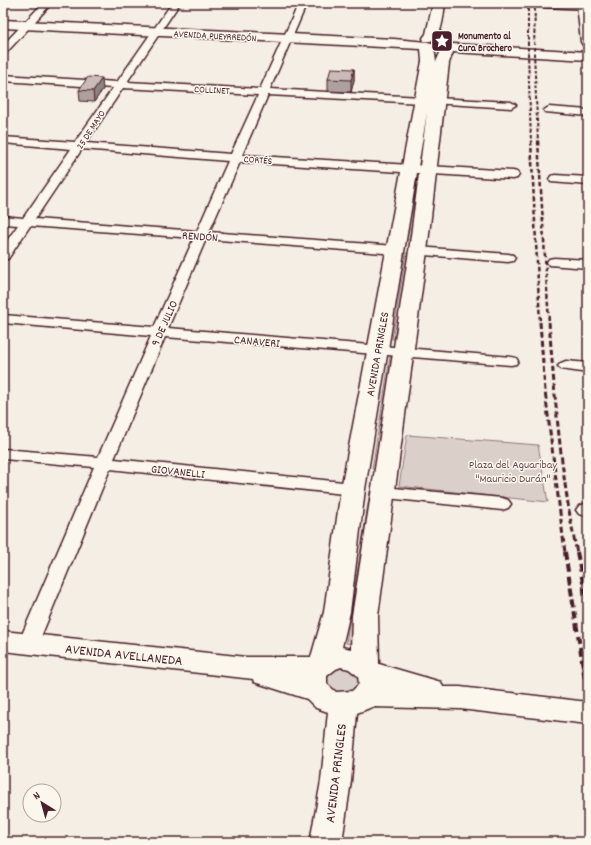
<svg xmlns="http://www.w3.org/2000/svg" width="591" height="845" font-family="Dekko,sans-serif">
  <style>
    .green { fill: #dbd0c9; stroke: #92787a }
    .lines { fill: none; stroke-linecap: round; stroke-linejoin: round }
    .street-casing { stroke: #4a1f2b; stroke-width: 3 }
    .secondary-casing { stroke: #4a1f2b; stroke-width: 3 }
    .street { fill: #fbf7ec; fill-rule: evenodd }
    .secondary { fill: #fbf7ec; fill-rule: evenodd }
    .rail-far3 { stroke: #4a1f2b; stroke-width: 2; stroke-dasharray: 3.5 2; stroke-linecap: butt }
    .rail-far2 { stroke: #4a1f2b; stroke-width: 2.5; stroke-dasharray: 4.5 2.5; stroke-linecap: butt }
    .rail-far1 { stroke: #4a1f2b; stroke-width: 3; stroke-dasharray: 6 3; stroke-linecap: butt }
    .rail { stroke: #4a1f2b; stroke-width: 4; stroke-dasharray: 8 4; stroke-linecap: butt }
    .wall { fill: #aea19d; stroke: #4a1f2b }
    .shaded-wall { fill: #8d837f; stroke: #4a1f2b }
    .building { fill: #cabbb6; stroke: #4a1f2b }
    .labels { text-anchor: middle; stroke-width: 3; stroke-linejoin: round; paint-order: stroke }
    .far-street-label { font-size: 10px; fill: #4a1f2b; stroke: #fbf7ec }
    .far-poi-label { font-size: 10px; font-weight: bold; fill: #4a1f2b; stroke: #fbf7ec; text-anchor: start }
    .street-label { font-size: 12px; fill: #4a1f2b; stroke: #fbf7ec }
    .park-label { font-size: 12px; fill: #6e4b52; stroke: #fbf7ec }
    .near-street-label { font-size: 14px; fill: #4a1f2b; stroke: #fbf7ec }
  </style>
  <rect width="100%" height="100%" fill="#f4eee4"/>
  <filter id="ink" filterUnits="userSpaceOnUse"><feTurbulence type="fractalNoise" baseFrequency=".025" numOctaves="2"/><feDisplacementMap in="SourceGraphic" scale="8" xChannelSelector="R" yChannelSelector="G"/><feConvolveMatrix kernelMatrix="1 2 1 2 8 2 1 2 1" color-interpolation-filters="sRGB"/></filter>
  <g filter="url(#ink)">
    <path class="green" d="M 417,172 L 421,173 L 410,240 L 406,240 Z
      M 406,253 L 410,254 L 397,339 L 392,339 Z
      M 390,357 L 394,358 L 377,470 L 372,469 Z
      M 407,435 L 538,445 L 548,502 L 399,486 Z
      M 370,491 L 376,492 L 352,644 L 346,643 Z
      M 338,668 L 349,669 L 358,675 L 360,684 L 350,693 L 333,692 L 326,685 L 326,677 L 333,670 Z"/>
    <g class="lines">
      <g class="street-casing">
        <path id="street" d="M 43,3 L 52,3 L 6,53 L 3,54 L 3,45 Z
          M 172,3 L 180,3 L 127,82 L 260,89 L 299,3 L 307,3 L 270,89 L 422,97 L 427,100 L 422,103 L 268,95 L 242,155 L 513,171 L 517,172 L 519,175 L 517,178 L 513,179 L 240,162 L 209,232 L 396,246 L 401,247 L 403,250 L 401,253 L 396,254 L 206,239 L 168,328 L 511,357 L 516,358 L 518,361 L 516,364 L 511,365 L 165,337 L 114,459 L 353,483 L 359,485 L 362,489 L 359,493 L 353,495 L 110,469 L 38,644 L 35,649 L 28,651 L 21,649 L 18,644 L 94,467 L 3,459 L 3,449 L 98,457 L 151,336 L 3,323 L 3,315 L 154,327 L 194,238 L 30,226 L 8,259 L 3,260 L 3,246 L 18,225 L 3,224 L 3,216 L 23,218 L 71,149 L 3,143 L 3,137 L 75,142 L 113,88 L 3,81 L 3,75 L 117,82 ZM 123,88 L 258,95 L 231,154 L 86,143 ZM 82,149 L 228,161 L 197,231 L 35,219 Z
          M 540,3 L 588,3 L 588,9 L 544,7 L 541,6 Z
          M 436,98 L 511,102 L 516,105 L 511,108 L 432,103 L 431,101 L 432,99 Z
          M 549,107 L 588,110 L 588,116 L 545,112 L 544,110 Z
          M 555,175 L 588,177 L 588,185 L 551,182 L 549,179 L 551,176 Z
          M 418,247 L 508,254 L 513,255 L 515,258 L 513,261 L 508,262 L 413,254 L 411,251 L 413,248 Z
          M 554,258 L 588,260 L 588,268 L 549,265 L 547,262 L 549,259 Z
          M 566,361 L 588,363 L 588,373 L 561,369 L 558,366 L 561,363 Z
          M 383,487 L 502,498 L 508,500 L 511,504 L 508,508 L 502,510 L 377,497 L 374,493 L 377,489 Z
          M 585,504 L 588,504 L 588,516 L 579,514 L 576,510 L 579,506 Z"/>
      </g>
      <g class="secondary-casing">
        <path id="secondary" d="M 433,3 L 445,3 C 443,15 443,45 424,41 L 423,38 L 426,34 Z
          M 577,3 L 588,3 L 588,46 L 583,45 L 581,42 Z
          M 3,20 L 394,39 L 427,42 L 432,43 L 434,46 L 436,62 L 443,46 L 453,44 L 588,52 L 588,60 L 453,52 L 449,63 L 427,251 L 378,616 L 379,664 L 441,682 L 443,687 L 460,687 L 588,702 L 588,724 L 460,709 L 372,707 L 357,713 L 351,781 L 342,842 L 310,842 L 321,781 L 328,712 L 316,708 L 307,699 L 254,682 L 253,679 L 3,651 L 3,631 L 246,657 L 311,657 L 324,612 L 341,489 L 422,61 L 421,49 L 3,28 ZM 427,112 L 409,251 L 352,616 L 351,649 L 342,647 L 350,612 L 365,489 ZM 341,667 L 349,669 L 358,676 L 359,684 L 352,691 L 336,692 L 327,684 L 327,676 L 336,669 Z"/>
      </g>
      <use href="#street" class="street"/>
      <use href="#secondary" class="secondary"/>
      <path class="rail-far3" d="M 528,3 L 528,53 L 531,142
        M 535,3 L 534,53 L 538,142"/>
      <path class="rail-far2" d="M 531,141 L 540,323
        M 538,141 L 549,323"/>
      <path class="rail-far1" d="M 540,322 L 545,391 L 565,553
        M 549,322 C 555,399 561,477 577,553"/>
      <path class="rail" d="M 565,552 L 588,698
        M 577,552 L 588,608"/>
    </g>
    <path class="wall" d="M 354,69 L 354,80 L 351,92 L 328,91 L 328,79 Z
      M 103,89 L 94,102 L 80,101 L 79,90 Z"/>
    <path class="shaded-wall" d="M 354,69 L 354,80 L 351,92 L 351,80 Z
      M 102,78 L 103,89 L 94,102 L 93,91 Z"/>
    <path class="building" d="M 331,68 L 354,69 L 351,80 L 328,79 Z
      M 88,77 L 102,78 L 93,91 L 79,90 Z"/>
  </g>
  <defs>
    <g id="sight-square" transform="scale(1.15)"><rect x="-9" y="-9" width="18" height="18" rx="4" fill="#4a1f2b" stroke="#fbf7ec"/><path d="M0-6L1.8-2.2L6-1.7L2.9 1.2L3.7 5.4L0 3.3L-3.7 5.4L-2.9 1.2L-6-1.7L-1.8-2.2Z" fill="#fff"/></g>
  </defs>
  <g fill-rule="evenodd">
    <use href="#sight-square" x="442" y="41"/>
  </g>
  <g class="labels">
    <g class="far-street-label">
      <text transform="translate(215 35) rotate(3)" y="4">AVENIDA PUEYRREDÓN</text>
      <text transform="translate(212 89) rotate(3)" y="4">COLLINET</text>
      <text transform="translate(90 129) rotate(-57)" y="4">25 DE MAYO</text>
      <text transform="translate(258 159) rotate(4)" y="4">CORTÉS</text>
    </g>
    <g class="far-poi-label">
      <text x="458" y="39">Monumento al<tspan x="458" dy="12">Cura Brochero</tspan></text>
    </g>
    <g class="street-label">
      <text transform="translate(200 236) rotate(4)" y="4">RENDÓN</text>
      <text transform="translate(164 323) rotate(-66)" y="4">9 DE JULIO</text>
      <text transform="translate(257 341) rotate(5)" y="4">CANAVERI</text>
      <text transform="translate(377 354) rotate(-80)" y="4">AVENIDA PRINGLES</text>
      <text transform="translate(178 471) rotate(6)" y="4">GIOVANELLI</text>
    </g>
    <g class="park-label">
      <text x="513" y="468">Plaza del Aguaribay<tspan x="513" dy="14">"Mauricio Durán"</tspan></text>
    </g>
    <g class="near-street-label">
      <text transform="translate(124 654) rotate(6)" y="5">AVENIDA AVELLANEDA</text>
      <text transform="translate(335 773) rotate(-83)" y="5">AVENIDA PRINGLES</text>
    </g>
  </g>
  <rect width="591" height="845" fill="none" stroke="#fbf7ec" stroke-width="16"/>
  <rect x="8" y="8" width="575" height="829" fill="none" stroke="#4a1f2b" stroke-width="1.5" filter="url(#ink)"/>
  <g transform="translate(42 803) rotate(323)"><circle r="19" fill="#fbf7ec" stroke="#b4a19f"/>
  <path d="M0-3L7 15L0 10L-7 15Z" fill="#4a1f2b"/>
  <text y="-6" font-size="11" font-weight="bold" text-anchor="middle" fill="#4a1f2b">N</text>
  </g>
</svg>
